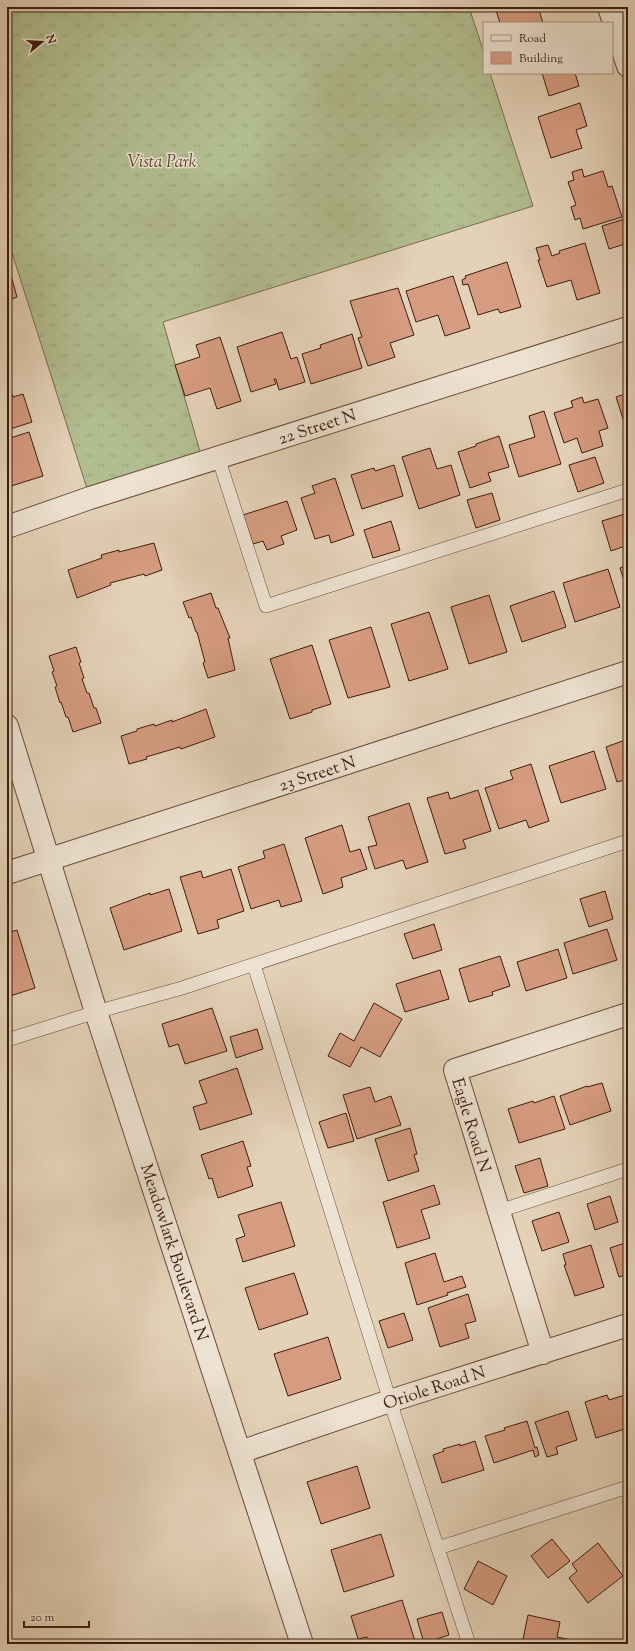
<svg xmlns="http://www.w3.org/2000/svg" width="635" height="1651" font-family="'Sorts Mill Goudy',serif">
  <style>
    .grass { fill: url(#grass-tufts); stroke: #786c4f }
    .building { fill: #d69c81; stroke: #3e1c0e }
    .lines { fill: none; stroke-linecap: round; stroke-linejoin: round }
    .service-casing { stroke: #684a38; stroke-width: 14 }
    .minor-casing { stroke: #684a38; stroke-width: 24 }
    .tertiary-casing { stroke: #684a38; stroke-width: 24 }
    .service { stroke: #ede2d1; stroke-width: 13 }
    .minor { stroke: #ede2d1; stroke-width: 22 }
    .tertiary { stroke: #ede2d1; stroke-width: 22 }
    .labels { text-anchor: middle; stroke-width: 3; stroke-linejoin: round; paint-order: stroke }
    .park-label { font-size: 17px; font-style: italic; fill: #5b442e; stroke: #ede2d1 }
    .street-label { font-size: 17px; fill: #3e1c0e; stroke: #ede2d1 }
  </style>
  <defs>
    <pattern id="grass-tufts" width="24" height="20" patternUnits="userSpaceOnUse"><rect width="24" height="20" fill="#b2bd90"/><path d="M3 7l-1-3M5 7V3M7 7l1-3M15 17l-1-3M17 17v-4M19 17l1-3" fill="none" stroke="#9aa27b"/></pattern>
  </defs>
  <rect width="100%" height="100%" fill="#e4d2b8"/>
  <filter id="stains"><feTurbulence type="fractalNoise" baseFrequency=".005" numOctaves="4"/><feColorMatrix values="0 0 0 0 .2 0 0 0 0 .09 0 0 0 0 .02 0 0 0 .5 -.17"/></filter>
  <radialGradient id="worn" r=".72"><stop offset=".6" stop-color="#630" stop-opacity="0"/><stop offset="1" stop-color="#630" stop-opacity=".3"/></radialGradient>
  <path class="grass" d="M 7,7 L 469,7 L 484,53 L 484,73 L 490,73 L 533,206 L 163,322 L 203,462 L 90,498 L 7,237 Z"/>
  <path class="building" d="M 495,7 L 549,7 L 539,10 L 543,23 L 500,23 Z
    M 542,73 L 575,73 L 579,86 L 549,96 Z
    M 580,103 L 587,126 L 576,130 L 582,148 L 551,158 L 538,117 Z
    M 582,169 L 584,177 L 603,171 L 608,187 L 612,186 L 622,217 L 583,229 L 580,218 L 575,220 L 571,207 L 576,205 L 568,182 L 574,180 L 572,172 Z
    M 628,218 L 628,243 L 609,249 L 602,226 Z
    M 585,243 L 600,293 L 577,300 L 571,280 L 547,287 L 538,260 L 540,260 L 536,248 L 548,245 L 552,256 L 560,253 L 559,251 Z
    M 507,262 L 521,307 L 500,313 L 498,309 L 478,315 L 468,284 L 463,285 L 462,280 L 466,278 L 465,276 Z
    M 10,272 L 17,297 L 7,301 L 7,273 Z
    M 453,276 L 470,328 L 445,336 L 438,315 L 416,322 L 406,291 Z
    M 398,288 L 414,335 L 390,343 L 395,357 L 368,366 L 358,338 L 362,337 L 350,301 Z
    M 282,332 L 291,359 L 297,357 L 305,382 L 279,390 L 276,379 L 274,379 L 276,384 L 251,392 L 237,347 Z
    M 352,334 L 362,368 L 311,384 L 302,354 L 321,348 L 320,345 Z
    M 220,337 L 241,401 L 217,409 L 210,388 L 185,396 L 175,365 L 200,357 L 196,345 Z
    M 7,380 L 13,397 L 23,394 L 32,422 L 7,430 Z
    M 628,393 L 628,434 L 616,397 Z
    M 582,397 L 584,403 L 598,399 L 608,428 L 599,431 L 603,446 L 582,453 L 577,438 L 564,443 L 554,413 L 573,407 L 571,401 Z
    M 544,411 L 561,464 L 519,477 L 509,445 L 535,437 L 529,416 Z
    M 29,432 L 43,476 L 11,486 L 7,473 L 7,439 Z
    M 499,436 L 509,467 L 488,473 L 491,481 L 470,488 L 458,452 L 476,446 L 476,444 Z
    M 430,448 L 437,469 L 451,465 L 460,495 L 419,509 L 402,457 Z
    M 595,457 L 604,483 L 578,492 L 569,465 Z
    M 394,465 L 403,496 L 362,509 L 351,475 L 374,468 L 375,471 Z
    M 335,478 L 354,535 L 331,543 L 329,535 L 315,539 L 301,498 L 315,493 L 312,486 Z
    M 492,493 L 500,520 L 476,528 L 467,500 Z
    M 287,501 L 297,530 L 281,536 L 284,544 L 267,550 L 263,541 L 253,544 L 243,515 Z
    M 628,513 L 628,545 L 611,551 L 602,521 Z
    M 391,521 L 400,550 L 373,558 L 364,530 Z
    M 154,543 L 162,570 L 145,576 L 144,574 L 110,583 L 111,585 L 77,598 L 68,570 L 102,558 L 101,555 L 119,550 L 119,552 Z
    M 628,565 L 628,593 L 620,568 Z
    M 608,569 L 620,607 L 575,622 L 563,583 Z
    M 554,591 L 566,627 L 522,642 L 510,606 Z
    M 211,593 L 216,608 L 218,608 L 230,638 L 228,638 L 235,670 L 208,678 L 203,663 L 205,662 L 197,632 L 196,632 L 191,617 L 189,618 L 183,602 Z
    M 489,595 L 507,652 L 469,664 L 451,607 Z
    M 429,612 L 448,669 L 409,681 L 391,624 Z
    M 371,627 L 390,687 L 348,698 L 329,640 Z
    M 312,645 L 331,704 L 312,710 L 312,712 L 290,719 L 270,659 Z
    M 76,647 L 81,662 L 79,663 L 84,678 L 82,679 L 87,693 L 89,693 L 94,708 L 96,708 L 101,723 L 73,732 L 68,717 L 66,717 L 61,702 L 60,703 L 55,687 L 57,686 L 52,672 L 54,671 L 49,656 Z
    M 206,709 L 215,737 L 181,749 L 180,747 L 146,757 L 147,759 L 129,764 L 121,736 L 137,731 L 137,729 L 154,724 L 155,726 L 172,720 L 172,722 Z
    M 628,739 L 628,779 L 617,782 L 606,747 Z
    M 594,751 L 606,789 L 561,803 L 549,766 Z
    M 531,764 L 549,821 L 529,828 L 526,820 L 499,829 L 485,788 L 513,779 L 510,771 Z
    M 478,790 L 491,831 L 463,840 L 466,848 L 445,854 L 427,798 L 448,792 L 450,799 Z
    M 409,803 L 428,862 L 406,869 L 403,860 L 375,869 L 368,847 L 377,845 L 368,817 Z
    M 342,825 L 350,852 L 360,849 L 367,869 L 341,878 L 343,887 L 323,894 L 305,838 Z
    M 284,844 L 302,901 L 281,907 L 279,900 L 251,909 L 238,867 L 265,858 L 263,851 Z
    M 231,869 L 244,911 L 217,920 L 219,928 L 198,934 L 180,877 L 201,871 L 203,878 Z
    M 169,889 L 182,931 L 124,950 L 110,908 L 150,893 L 150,895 Z
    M 605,891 L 613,919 L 589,927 L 580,899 Z
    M 434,924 L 442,950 L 413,959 L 404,934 Z
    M 607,929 L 617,960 L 573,974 L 564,943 Z
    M 17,930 L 35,988 L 7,997 L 7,933 Z
    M 558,949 L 567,978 L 526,991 L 517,962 Z
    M 500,956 L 510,986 L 492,992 L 493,995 L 469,1002 L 459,969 Z
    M 440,970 L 449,999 L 405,1012 L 396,984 Z
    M 374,1003 L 402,1019 L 380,1057 L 361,1047 L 350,1067 L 328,1056 L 340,1033 L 354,1041 Z
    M 212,1008 L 227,1051 L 185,1064 L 178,1044 L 169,1047 L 162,1024 Z
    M 257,1029 L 263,1049 L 236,1058 L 230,1037 Z
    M 237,1068 L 252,1114 L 200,1130 L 193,1107 L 207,1103 L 199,1081 Z
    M 628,1078 L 628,1090 L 624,1079 Z
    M 602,1083 L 611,1111 L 570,1125 L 560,1096 L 587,1086 L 587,1087 Z
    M 370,1087 L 375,1102 L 391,1096 L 401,1125 L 357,1139 L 343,1095 Z
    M 554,1096 L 565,1129 L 519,1143 L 508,1109 L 533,1101 L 534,1103 Z
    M 346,1113 L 354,1141 L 328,1148 L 319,1122 Z
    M 410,1128 L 417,1154 L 414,1155 L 419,1171 L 388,1181 L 375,1139 Z
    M 243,1141 L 251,1166 L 247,1167 L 253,1186 L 218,1198 L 212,1178 L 209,1179 L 201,1155 Z
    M 540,1158 L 548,1186 L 524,1193 L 515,1166 Z
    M 434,1185 L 440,1204 L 421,1210 L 430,1238 L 397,1248 L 383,1202 Z
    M 610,1196 L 618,1222 L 595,1230 L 587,1204 Z
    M 281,1202 L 295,1246 L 243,1262 L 236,1239 L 245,1236 L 238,1215 Z
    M 559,1212 L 569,1242 L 542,1251 L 532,1221 Z
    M 628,1242 L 628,1274 L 619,1277 L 610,1248 Z
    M 591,1245 L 604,1287 L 575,1296 L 564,1265 L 566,1265 L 563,1254 Z
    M 435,1253 L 444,1282 L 462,1276 L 466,1287 L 447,1293 L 448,1295 L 417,1305 L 405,1263 Z
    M 294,1273 L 308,1314 L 259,1330 L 245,1288 Z
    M 468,1294 L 476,1321 L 465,1324 L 469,1338 L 440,1347 L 428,1308 Z
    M 404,1313 L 413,1340 L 388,1348 L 379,1321 Z
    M 328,1337 L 341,1379 L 288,1396 L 274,1354 Z
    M 628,1394 L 628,1428 L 596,1438 L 585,1402 L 607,1395 L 609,1400 Z
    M 568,1411 L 577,1440 L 556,1447 L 558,1454 L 547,1457 L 535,1422 Z
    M 527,1421 L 535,1448 L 537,1447 L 539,1455 L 535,1457 L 533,1450 L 494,1463 L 485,1436 L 505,1430 L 504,1428 Z
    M 475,1441 L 484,1470 L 442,1483 L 433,1455 L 444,1451 L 443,1449 L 460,1444 L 460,1446 Z
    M 357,1466 L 370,1508 L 321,1524 L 307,1482 Z
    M 381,1534 L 394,1576 L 344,1592 L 331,1550 Z
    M 552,1539 L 570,1561 L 548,1578 L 531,1556 Z
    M 598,1543 L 623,1576 L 588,1603 L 569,1578 L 577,1571 L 572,1564 Z
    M 478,1561 L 507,1576 L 493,1605 L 464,1589 Z
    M 402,1600 L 416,1644 L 370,1644 L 367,1637 L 358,1639 L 351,1616 Z
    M 442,1612 L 449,1635 L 424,1643 L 417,1619 Z
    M 528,1615 L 560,1622 L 557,1637 L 576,1641 L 575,1644 L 522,1644 Z"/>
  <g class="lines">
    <g class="service-casing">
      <path id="service" d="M 218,457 L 266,606 L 628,490
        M 254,965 L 390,1401 L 469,1644
        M 7,1040 L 96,1012 L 182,988 L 628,841
        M 499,1211 L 628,1169
        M 438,1548 L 628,1487"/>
    </g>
    <g class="minor-casing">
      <path id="minor" d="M 609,7 L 628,66
        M 7,527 L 90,498 L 628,328
        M 7,726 L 96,1012 L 302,1644
        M 543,1353 L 455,1070 L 628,1014
        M 240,1452 L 390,1401 L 628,1325"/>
    </g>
    <g class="tertiary-casing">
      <path id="tertiary" d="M 7,873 L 628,672"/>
    </g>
    <use href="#service" class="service"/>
    <use href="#minor" class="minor"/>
    <use href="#tertiary" class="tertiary"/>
  </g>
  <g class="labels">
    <g class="park-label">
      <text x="162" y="167">Vista Park</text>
    </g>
    <g class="street-label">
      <text transform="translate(317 426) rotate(-18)" y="6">22 Street N</text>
      <text transform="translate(317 773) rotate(-18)" y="6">23 Street N</text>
      <text transform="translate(472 1125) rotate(73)" y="6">Eagle Road N</text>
      <text transform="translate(175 1252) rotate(72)" y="6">Meadowlark Boulevard N</text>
      <text transform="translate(434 1387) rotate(-18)" y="6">Oriole Road N</text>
    </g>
  </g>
  <rect width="635" height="1651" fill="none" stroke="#e4d2b8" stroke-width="24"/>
  <rect x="8" y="8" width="619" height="1635" fill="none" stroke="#3e1c0e" stroke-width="2"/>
  <rect x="12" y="12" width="611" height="1627" fill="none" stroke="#3e1c0e"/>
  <rect x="483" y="22" width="130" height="52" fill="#ede2d1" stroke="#a79383"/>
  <rect x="491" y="35" width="20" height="6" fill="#ede2d1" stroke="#a79383"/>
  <text x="519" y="42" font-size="12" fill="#3e1c0e">Road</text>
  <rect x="491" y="52" width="20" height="12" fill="#d69c81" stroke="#a79383"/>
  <text x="519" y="62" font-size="12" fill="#3e1c0e">Building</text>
  <g transform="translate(42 42) rotate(72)" stroke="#ede2d1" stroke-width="3" paint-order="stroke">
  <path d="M0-3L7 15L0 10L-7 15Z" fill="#3e1c0e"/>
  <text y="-6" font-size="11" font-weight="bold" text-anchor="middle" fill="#3e1c0e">N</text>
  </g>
  <path d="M24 1621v6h65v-6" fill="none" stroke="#3e1c0e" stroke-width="2"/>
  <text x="30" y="1621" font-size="12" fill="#3e1c0e" stroke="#ede2d1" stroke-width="3" paint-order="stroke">20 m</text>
  <rect width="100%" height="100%" filter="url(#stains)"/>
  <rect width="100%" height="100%" fill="url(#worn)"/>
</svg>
